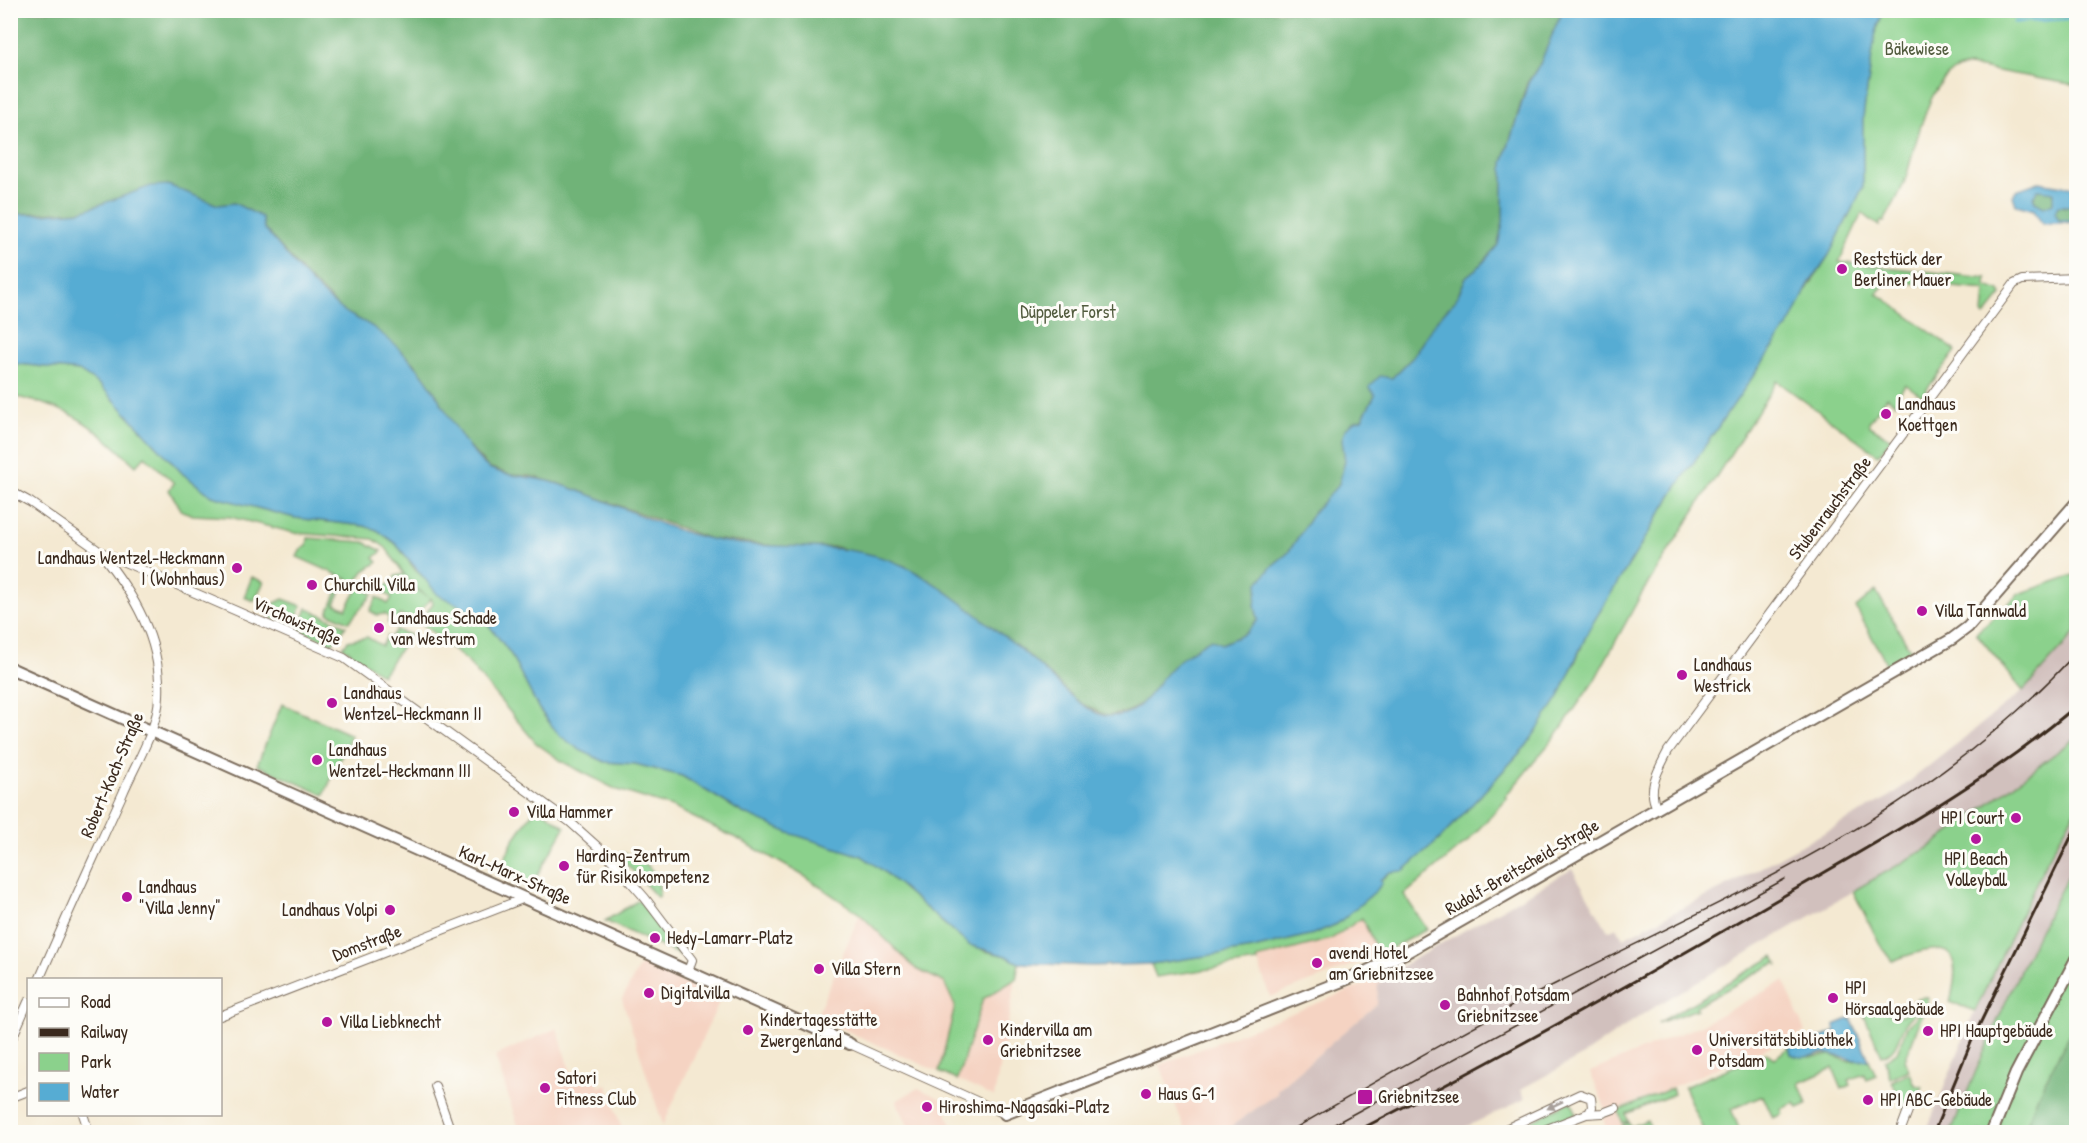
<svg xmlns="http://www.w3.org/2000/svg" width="2087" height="1143" font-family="'Patrick Hand',sans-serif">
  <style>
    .built { fill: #f5d3c2 }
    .industrial { fill: #d1c0bd }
    .green { fill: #8bd18c; stroke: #637e55; stroke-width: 1.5 }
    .forest { fill: #70b378; stroke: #566e4b; stroke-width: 1.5 }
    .water { fill: #56acd3; stroke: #486b78; stroke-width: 1.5; fill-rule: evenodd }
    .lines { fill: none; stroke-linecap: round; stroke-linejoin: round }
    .stream { stroke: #56acd3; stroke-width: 3 }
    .street-casing { stroke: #7c6d5d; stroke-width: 10 }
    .secondary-casing { stroke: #7c6d5d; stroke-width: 14 }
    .street { stroke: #fff; stroke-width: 8 }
    .secondary { stroke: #fff; stroke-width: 10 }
    .tram { stroke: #3b2a1e; stroke-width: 1.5 }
    .rail { stroke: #3b2a1e; stroke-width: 3 }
    .oneway { fill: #a79f9a }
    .poi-dot { fill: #b5179e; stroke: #fdfcf7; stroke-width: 2 }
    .labels { text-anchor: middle; stroke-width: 6; stroke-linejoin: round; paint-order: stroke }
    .park-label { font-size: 18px; fill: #535c3f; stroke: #fdfcf7 }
    .poi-label { font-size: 18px; fill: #3b2a1e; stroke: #fdfcf7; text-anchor: start }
    .street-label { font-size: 18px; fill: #3b2a1e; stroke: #fdfcf7 }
  </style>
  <rect width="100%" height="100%" fill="#fdfcf7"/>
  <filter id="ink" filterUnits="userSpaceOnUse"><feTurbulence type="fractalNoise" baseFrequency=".0167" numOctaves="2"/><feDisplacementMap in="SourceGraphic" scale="12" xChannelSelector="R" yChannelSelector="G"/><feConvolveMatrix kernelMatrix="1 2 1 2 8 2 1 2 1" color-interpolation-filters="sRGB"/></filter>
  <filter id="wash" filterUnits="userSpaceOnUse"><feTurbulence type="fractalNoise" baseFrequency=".008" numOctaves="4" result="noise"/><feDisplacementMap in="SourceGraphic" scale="24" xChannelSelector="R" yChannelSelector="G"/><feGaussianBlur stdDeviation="1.35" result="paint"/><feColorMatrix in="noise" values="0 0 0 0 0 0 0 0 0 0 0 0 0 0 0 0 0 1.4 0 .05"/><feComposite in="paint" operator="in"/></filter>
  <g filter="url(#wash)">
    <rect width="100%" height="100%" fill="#f4e9d2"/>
    <path class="built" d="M 860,914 L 916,969 L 944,982 L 955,1006 L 939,1072 L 816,1017 Z
      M 1362,918 L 1379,955 L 1270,997 L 1257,959 L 1322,942 L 1344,932 Z
      M 641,963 L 720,1000 L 663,1125 L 622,999 Z
      M 1016,979 L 994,1097 L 957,1080 L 983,999 Z
      M 1379,979 L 1382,983 L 1378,985 L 1377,1004 L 1277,1090 L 1278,1093 L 1223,1132 L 1186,1132 L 1160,1065 Z
      M 1784,981 L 1805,1032 L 1616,1110 L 1625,1132 L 1598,1132 L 1606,1129 L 1603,1118 L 1608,1115 L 1590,1072 L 1701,1025 Z
      M 557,1028 L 573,1079 L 594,1072 L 599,1087 L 607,1084 L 623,1132 L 520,1132 L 495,1056 Z
      M 918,1088 L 941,1099 L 953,1128 L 943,1132 L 912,1132 L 896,1101 Z"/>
    <path class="industrial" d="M 2076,632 L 2076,738 L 1933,845 L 1649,1010 L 1580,1057 L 1521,1089 L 1525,1099 L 1455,1132 L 1223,1132 L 1278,1093 L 1277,1090 L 1377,1004 L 1378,984 L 1382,983 L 1379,979 L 1572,869 L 1608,931 L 1617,927 L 1623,938 L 1731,884 L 1891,796 L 2023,691 Z
      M 2076,810 L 2076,862 L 2050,908 L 1980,1059 L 1951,1132 L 1926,1132 L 1975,1011 L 2048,858 Z"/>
    <path class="green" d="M 1883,11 L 2076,11 L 2076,85 L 1969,66 C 1928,68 1916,148 1905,180 C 1900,195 1891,208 1884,222 L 1881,221 L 1879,226 L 1862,213 L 1839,262 L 1987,278 L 1986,286 L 2000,291 L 2002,295 L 1985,316 L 1983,314 L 1985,290 L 1888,281 L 1877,293 L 1956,351 L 1922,396 L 1905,384 L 1895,403 L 1887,397 L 1869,422 L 1870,426 L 1891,439 L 1878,455 L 1777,381 L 1642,593 L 1594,681 L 1558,733 L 1505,797 L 1507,798 L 1467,842 L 1404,895 L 1427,929 L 1379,955 L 1362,918 L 1331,939 L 1257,959 L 1258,962 L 1156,977 L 1151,964 L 1253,949 L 1313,934 L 1337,924 L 1390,872 L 1403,870 L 1440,839 L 1527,745 L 1574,665 L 1589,629 L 1678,485 L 1744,388 L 1829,255 L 1863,187 L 1863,117 L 1875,36 Z
      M 10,363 L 79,371 L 100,385 L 183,474 L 212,496 L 295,518 L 364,526 L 377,530 L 396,544 L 416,571 L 459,604 L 482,616 L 510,653 L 539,709 L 547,720 L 605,762 L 635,764 L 682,776 L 743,813 L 862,856 L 883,871 L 959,937 L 985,951 L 1006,956 L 1019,963 L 1016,979 L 983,999 L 957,1080 L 939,1072 L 955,1006 L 944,982 L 916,969 L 860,914 L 804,876 L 742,841 L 672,807 L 615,789 L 563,762 L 536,743 L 467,661 L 420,622 L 433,603 L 431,598 L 414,619 L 399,615 L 396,626 L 388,623 L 389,618 L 385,614 L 377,615 L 370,611 L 377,597 L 388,604 L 392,598 L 380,590 L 384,585 L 394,584 L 395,576 L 404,574 L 413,587 L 428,597 L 411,584 L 386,548 L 373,539 L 295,533 L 230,517 L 193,515 L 182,511 L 169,490 L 174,483 L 145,456 L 136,466 C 92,425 72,407 11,396 Z
      M 308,538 L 364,542 L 382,551 L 374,558 L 378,562 L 364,571 L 356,583 L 297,557 L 301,549 L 307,546 Z
      M 2076,574 L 2076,632 L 2023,691 L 1976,633 L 2019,594 Z
      M 252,577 L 264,582 L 254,601 L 244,597 Z
      M 359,587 L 373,594 L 349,622 L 328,613 L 337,591 L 340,593 L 335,604 L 346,609 Z
      M 1876,591 L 1911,651 L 1887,665 L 1856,608 Z
      M 283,599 L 302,606 L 292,627 L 268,616 L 273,604 Z
      M 307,608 L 346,626 L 332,644 L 299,629 Z
      M 396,630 L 410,635 L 382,675 L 343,647 L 348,641 L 367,637 L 382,646 L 387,636 L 390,638 Z
      M 282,704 L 351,735 L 324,795 L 257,765 Z
      M 2076,738 L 2076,810 L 2048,858 L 1975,1011 L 1950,1002 C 1966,940 1941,943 1892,961 L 1882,948 L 1853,891 L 1933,845 Z
      M 537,806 L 565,827 L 530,888 L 498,873 L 514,839 Z
      M 621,853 C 641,854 662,874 659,896 L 657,897 L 617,854 Z
      M 2076,862 L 2076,1132 L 1951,1132 C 1988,1040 2027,948 2076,862 Z
      M 639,900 L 680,955 L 605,921 Z
      M 1774,956 L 1778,965 L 1775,963 L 1696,1006 L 1697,1009 L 1658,1023 Z
      M 1927,997 L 1929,998 L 1905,1060 L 1909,1070 L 1890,1078 L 1885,1060 L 1897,1052 L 1907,1027 L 1916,1018 L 1919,1007 L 1917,998 Z
      M 1914,1001 C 1918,1015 1910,1016 1904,1026 C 1898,1037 1897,1052 1882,1056 L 1863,1013 L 1880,1005 C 1890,1021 1908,1018 1914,1001 Z
      M 1789,1047 L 1791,1054 L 1811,1057 L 1832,1055 L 1847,1061 L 1869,1060 L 1876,1075 L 1866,1079 L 1864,1074 L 1849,1080 L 1851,1085 L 1842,1089 L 1833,1068 L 1799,1083 L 1807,1104 L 1798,1108 L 1795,1103 L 1781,1109 L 1783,1114 L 1773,1118 L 1763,1096 L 1731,1109 L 1740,1131 L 1704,1132 L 1684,1087 L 1766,1053 L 1775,1058 Z
      M 1910,1073 L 1915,1085 L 1923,1087 L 1914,1107 L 1903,1107 L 1892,1081 Z
      M 1672,1088 L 1674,1094 L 1626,1114 L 1628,1121 L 1623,1123 L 1618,1111 Z
      M 1571,1101 L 1577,1114 L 1528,1132 L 1511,1132 Z
      M 1647,1120 L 1653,1132 L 1625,1132 L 1622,1126 L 1629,1122 L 1631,1127 Z"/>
    <path class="forest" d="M 11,11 L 1562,11 L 1540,64 L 1527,83 L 1503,163 L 1503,222 L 1498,245 L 1481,265 L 1467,276 L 1455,301 L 1436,321 L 1413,357 L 1375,395 L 1362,419 L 1353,422 L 1342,439 L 1345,461 L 1339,484 L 1314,513 L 1288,553 L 1273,565 L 1255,605 L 1258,620 L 1245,634 L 1169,670 L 1146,702 L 1127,712 L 1107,716 L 1080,703 L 1028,655 L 959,602 L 905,566 L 836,547 L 795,548 L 710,539 L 560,484 L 530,476 L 511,475 L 488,467 L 457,434 L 436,394 L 415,364 L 373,327 L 343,311 L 307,277 L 264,228 L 262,217 L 234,203 L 218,205 L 168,185 L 82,211 L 15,214 L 11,211 Z
      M2034 198a10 10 0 1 1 20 0a10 10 0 1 1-20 0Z
      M 2058,206 L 2076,208 L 2076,215 L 2072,220 L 2059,220 L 2055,212 Z
      M 2076,1022 L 2076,1132 L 2024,1132 L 2039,1093 Z"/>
    <path class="water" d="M 1562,11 L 1883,11 L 1875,36 L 1863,117 L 1863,187 L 1829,255 L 1809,284 L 1792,320 L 1678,485 L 1589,629 L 1559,697 L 1527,745 L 1440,839 L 1403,871 L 1390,872 L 1380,880 L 1382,883 L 1377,890 L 1337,924 L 1313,934 L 1253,949 L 1151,964 L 1091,966 L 1019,963 L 1006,956 L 969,945 L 883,871 L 862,856 L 789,833 L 743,813 L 682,776 L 635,764 L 605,762 L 580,750 L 559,735 L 539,709 L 510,653 L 482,616 L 438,595 L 396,544 L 377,530 L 364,526 L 295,518 L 212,496 L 183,474 L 100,385 L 79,371 L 11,363 L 11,211 L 15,214 L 43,214 L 82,211 L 151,186 L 168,185 L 218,205 L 234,203 L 262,217 L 264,228 C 288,256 313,290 344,311 C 353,318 365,321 374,328 C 388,338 401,350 413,363 C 442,394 454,437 486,466 C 498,476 536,477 552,482 C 606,497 656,527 710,539 C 774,553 843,537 904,566 C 942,584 992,627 1026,654 C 1045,669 1084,715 1108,716 C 1142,718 1151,689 1169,670 C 1181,657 1196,648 1211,639 L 1221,644 L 1245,634 L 1258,620 L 1255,605 L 1258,583 L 1273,565 L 1288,553 L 1314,512 L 1339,484 L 1345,461 L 1342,439 L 1345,430 L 1353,422 L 1362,419 L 1375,395 L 1369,387 L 1380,376 L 1392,378 L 1413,357 L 1436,321 L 1455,301 L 1467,276 L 1481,265 L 1498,245 L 1503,222 L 1503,163 L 1528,83 L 1540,64 Z
      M 2039,182 L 2076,188 L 2076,209 L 2073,206 L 2058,206 L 2055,212 L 2059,220 L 2072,220 L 2076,215 L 2076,222 L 2042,224 L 2034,210 L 2016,205 L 2013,196 L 2016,190 ZM 2038,190 L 2053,192 L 2053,203 L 2044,207 L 2035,202 L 2033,196 Z
      M 1851,1018 L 1869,1060 C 1848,1063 1836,1052 1820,1054 C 1809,1056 1802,1060 1791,1054 L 1789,1047 L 1800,1042 L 1802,1046 L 1836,1031 L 1834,1025 Z"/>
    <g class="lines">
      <path class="stream" d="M 2014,22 L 2076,18"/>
    </g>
  </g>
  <g filter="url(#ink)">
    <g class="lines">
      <g class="street-casing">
        <path id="street" d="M 10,491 L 30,502 L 99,551 L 344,658 L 570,822 L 609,857 L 645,898 L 692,960 L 688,971
          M 1657,808 C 1646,789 1659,769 1668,751 L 2014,284 L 2022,280 L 2076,278
          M 39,980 C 66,917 95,855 123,793 C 136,763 158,729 159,696 C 162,640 133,593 100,552
          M 220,1016 L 525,898
          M 10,1043 L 28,1002
          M 850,1044 L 1005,1114
          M 435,1086 L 451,1132
          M 10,1098 L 28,1091
          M 83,1114 L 89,1132
          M 1586,1114 L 1603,1113 L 1616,1108
          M 1499,1132 L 1580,1094 L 1591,1098 L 1592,1107 L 1589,1113 L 1539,1132
          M 1900,1132 L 1909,1108"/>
      </g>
      <g class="secondary-casing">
        <path id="secondary" d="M 10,668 L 850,1044
          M 1005,1114 L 1365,972 L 1407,952 L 1952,639 L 1968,627 L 2076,503
          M 1992,1132 L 2016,1073 L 2076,959"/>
      </g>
      <use href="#street" class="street"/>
      <use href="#secondary" class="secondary"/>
      <path class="tram" d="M 1288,1132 C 1377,1081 1465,1029 1557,983 C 1747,887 1928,815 2076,653
        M 1320,1132 L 1785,879"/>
      <path class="rail" d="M 1355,1132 C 1499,1059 1640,979 1780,898 C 1882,839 1986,783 2076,706
        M 1934,1132 L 1972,1040 L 2076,827"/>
    </g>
    <defs><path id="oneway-solid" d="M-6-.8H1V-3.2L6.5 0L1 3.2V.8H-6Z" transform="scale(1.5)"/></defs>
    <use class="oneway" href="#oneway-solid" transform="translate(1555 1105) rotate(154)"/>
  </g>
  <g class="poi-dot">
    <circle cx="1842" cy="269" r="6"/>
    <circle cx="1886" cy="414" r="6"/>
    <circle cx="237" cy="568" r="6"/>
    <circle cx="312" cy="585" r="6"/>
    <circle cx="1922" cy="611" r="6"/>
    <circle cx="379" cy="628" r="6"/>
    <circle cx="1682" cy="675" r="6"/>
    <circle cx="332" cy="703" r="6"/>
    <circle cx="317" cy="760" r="6"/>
    <circle cx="514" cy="812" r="6"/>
    <circle cx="2016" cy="818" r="6"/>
    <circle cx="1976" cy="839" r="6"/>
    <circle cx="564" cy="866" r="6"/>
    <circle cx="127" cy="897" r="6"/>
    <circle cx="390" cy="910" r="6"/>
    <circle cx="655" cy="938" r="6"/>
    <circle cx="1317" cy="963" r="6"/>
    <circle cx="819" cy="969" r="6"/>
    <circle cx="649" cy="993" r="6"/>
    <circle cx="1833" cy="998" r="6"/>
    <circle cx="1445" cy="1005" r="6"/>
    <circle cx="327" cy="1022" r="6"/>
    <circle cx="748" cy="1030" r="6"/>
    <circle cx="1928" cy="1031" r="6"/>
    <circle cx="988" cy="1040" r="6"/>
    <circle cx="1697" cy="1050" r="6"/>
    <circle cx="545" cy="1088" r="6"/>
    <circle cx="1146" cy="1094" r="6"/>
    <rect x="1357" y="1089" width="16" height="16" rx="3"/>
    <circle cx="1868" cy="1100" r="6"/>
    <circle cx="927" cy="1107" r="6"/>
  </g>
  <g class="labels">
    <g class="park-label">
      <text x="1917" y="55">Bäkewiese</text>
      <text x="1068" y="318">Düppeler Forst</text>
    </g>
    <g class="poi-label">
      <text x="1854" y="265">Reststück der<tspan x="1854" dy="21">Berliner Mauer</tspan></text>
      <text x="1898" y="410">Landhaus<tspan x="1898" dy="21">Koettgen</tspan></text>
      <text x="225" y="564" text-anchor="end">Landhaus Wentzel-Heckmann<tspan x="225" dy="21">I (Wohnhaus)</tspan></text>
      <text x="324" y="591">Churchill Villa</text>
      <text x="1934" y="617">Villa Tannwald</text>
      <text x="391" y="624">Landhaus Schade<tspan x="391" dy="21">van Westrum</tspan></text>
      <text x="1694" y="671">Landhaus<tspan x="1694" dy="21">Westrick</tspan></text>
      <text x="344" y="699">Landhaus<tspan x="344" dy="21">Wentzel-Heckmann II</tspan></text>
      <text x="329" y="756">Landhaus<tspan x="329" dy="21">Wentzel-Heckmann III</tspan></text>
      <text x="526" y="818">Villa Hammer</text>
      <text x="2004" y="824" text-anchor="end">HPI Court</text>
      <text x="576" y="862">Harding-Zentrum<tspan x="576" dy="21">für Risikokompetenz</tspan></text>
      <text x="1976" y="865" text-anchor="middle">HPI Beach<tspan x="1976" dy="21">Volleyball</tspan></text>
      <text x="139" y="893">Landhaus<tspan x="139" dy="21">"Villa Jenny"</tspan></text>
      <text x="378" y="916" text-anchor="end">Landhaus Volpi</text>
      <text x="667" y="944">Hedy-Lamarr-Platz</text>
      <text x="1329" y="959">avendi Hotel<tspan x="1329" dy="21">am Griebnitzsee</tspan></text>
      <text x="831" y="975">Villa Stern</text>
      <text x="1845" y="994">HPI<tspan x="1845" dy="21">Hörsaalgebäude</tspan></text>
      <text x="661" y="999">Digitalvilla</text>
      <text x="1457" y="1001">Bahnhof Potsdam<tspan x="1457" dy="21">Griebnitzsee</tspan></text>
      <text x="760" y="1026">Kindertagesstätte<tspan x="760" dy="21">Zwergenland</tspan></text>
      <text x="339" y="1028">Villa Liebknecht</text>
      <text x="1000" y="1036">Kindervilla am<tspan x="1000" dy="21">Griebnitzsee</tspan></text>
      <text x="1940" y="1037">HPI Hauptgebäude</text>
      <text x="1709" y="1046">Universitätsbibliothek<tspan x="1709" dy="21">Potsdam</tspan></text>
      <text x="557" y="1084">Satori<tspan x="557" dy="21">Fitness Club</tspan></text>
      <text x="1158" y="1100">Haus G-1</text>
      <text x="1378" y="1103">Griebnitzsee</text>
      <text x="1880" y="1106">HPI ABC-Gebäude</text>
      <text x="939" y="1113">Hiroshima-Nagasaki-Platz</text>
    </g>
    <g class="street-label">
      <text transform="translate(1830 508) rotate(-53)" y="6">Stubenrauchstraße</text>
      <text transform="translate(297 621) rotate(24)" y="6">Virchowstraße</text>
      <text transform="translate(112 775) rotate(-67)" y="6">Robert-Koch-Straße</text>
      <text transform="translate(1522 867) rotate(-30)" y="6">Rudolf-Breitscheid-Straße</text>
      <text transform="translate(515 875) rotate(24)" y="6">Karl-Marx-Straße</text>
      <text transform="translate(367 943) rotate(-21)" y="6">Domstraße</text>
    </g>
  </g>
  <rect width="2087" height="1143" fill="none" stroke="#fdfcf7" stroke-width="36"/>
  <rect x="27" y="978" width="195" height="138" fill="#fdfcf7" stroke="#afa8a0" stroke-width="1.5"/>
  <rect x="39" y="998" width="30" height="9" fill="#ffffff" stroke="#afa8a0" stroke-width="1.5"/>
  <text x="81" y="1008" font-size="18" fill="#3b2a1e">Road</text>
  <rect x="39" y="1028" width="30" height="9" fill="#3b2a1e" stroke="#afa8a0" stroke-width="1.5"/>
  <text x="81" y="1038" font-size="18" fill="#3b2a1e">Railway</text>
  <rect x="39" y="1053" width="30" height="18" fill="#8bd18c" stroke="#afa8a0" stroke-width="1.5"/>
  <text x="81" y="1068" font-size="18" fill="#3b2a1e">Park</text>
  <rect x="39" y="1083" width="30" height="18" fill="#56acd3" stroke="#afa8a0" stroke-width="1.5"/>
  <text x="81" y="1098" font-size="18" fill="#3b2a1e">Water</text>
</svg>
